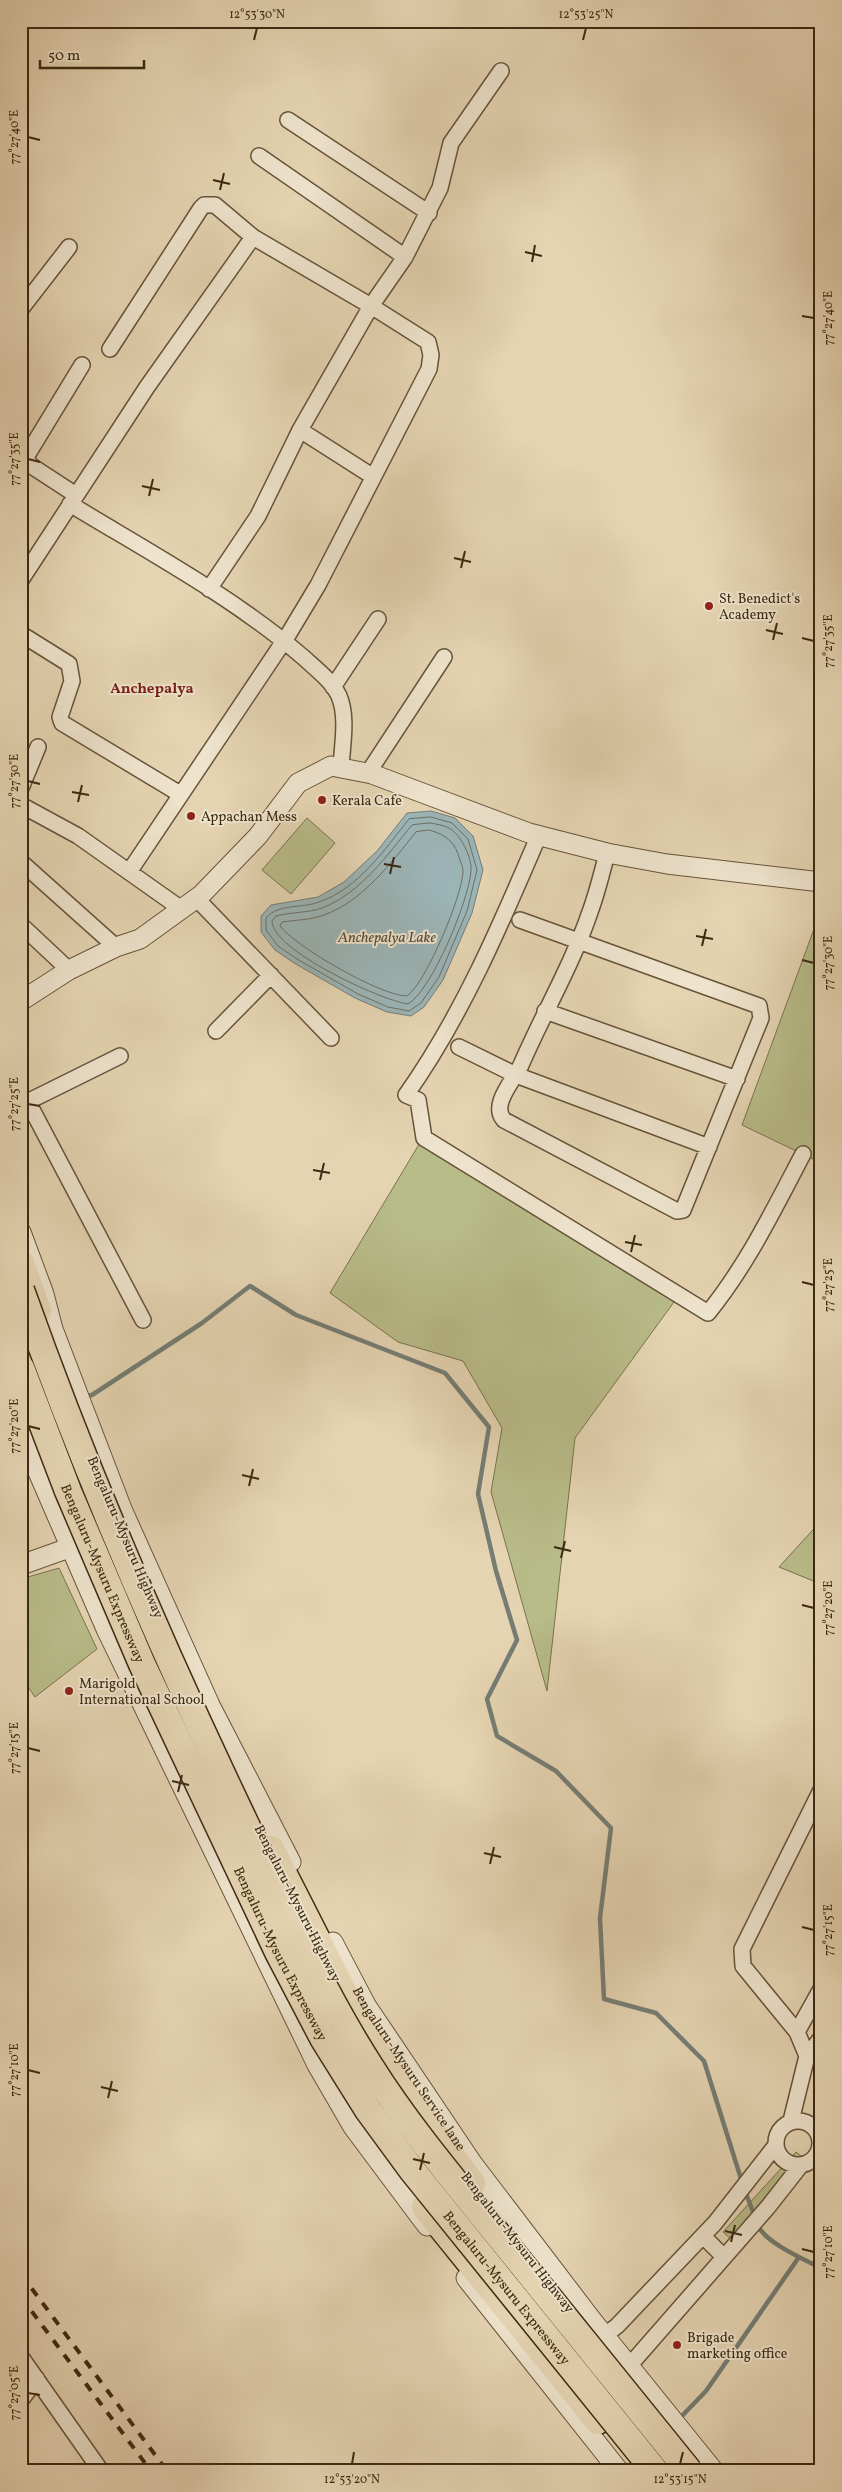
<svg xmlns="http://www.w3.org/2000/svg" width="842" height="2492" font-family="Vollkorn,serif">
  <style>
    .green { fill: #b8bc89; stroke: #7a724d }
    .water { fill: #9bb5b7; stroke: #757d75 }
    .lines { fill: none; stroke-linecap: round; stroke-linejoin: round }
    .shore { stroke: #6c6f64; stroke-width: 1 }
    .stream { stroke: #757d75; stroke-width: 4.5 }
    .minor-casing { stroke: #665439; stroke-width: 18 }
    .tertiary-casing { stroke: #665439; stroke-width: 21 }
    .trunk-casing { stroke: #3c2911; stroke-width: 29 }
    .minor { stroke: #eee3cd; stroke-width: 15 }
    .tertiary { stroke: #eee3cd; stroke-width: 19 }
    .trunk { stroke: #e5d4b2; stroke-width: 26 }
    .rail { stroke: #3c2911; stroke-width: 4; stroke-dasharray: 9 9; stroke-linecap: butt }
    .trunk-bridge-casing { stroke: #3c2911; stroke-width: 29; stroke-linecap: butt }
    .trunk-bridge { stroke: #e5d4b2; stroke-width: 26 }
    .ticks { fill: none; stroke: #3c2911; stroke-width: 2 }
    .poi-dot { fill: #8f2418; stroke: #eee3cd; stroke-width: 2 }
    .labels { text-anchor: middle; stroke-width: 4; stroke-linejoin: round; paint-order: stroke }
    .poi-label { font-size: 14px; fill: #3c2911; stroke: #eee3cd; text-anchor: start }
    .street-label { font-size: 14px; fill: #3c2911; stroke: #eee3cd }
    .neighbourhood-label { font-size: 15px; font-weight: bold; fill: #7a1f14; stroke: #eee3cd }
    .water-label { font-size: 15px; font-style: italic; fill: #544c3a; stroke: #eee3cd }
    .neatline { fill: none; stroke: #3c2911; stroke-width: 2 }
    .ticks-label { font-size: 12px; text-anchor: middle; fill: #3c2911 }
  </style>
  <rect width="100%" height="100%" fill="#e5d4b2"/>
  <filter id="stains"><feTurbulence type="fractalNoise" baseFrequency=".004" numOctaves="4"/><feColorMatrix values="0 0 0 0 .2 0 0 0 0 .09 0 0 0 0 .02 0 0 0 .5 -.17"/></filter>
  <radialGradient id="worn" r=".72"><stop offset=".6" stop-color="#630" stop-opacity="0"/><stop offset="1" stop-color="#630" stop-opacity=".3"/></radialGradient>
  <path class="green" d="M 307,818 L 335,843 L 291,894 L 262,870 Z
    M 821,910 L 821,1163 L 742,1125 Z
    M 421,1141 L 682,1291 L 575,1438 L 547,1691 L 491,1492 L 502,1428 L 463,1361 L 398,1342 L 330,1293 Z
    M 821,1521 L 821,1584 L 779,1567 Z
    M 59,1568 L 97,1649 L 35,1697 L 21,1677 L 21,1579 Z
    M 796,2152 L 804,2158 L 731,2239 L 723,2232 Z"/>
  <path class="water" d="M 431,811 L 455,818 L 473,836 L 483,870 L 472,913 L 443,980 L 424,1007 L 411,1016 L 387,1012 L 355,998 L 294,963 L 275,950 L 261,932 L 261,916 L 271,905 L 318,897 L 344,882 L 377,851 L 407,813 Z"/>
  <g class="lines">
    <path class="shore" d="M 431,817 L 452,823 L 468,839 L 477,870 L 467,911 L 439,977 L 421,1003 L 409,1011 L 388,1007 L 358,994 L 297,959 L 278,946 L 266,930 L 266,918 C 279,903 301,909 319,902 C 358,889 385,849 409,819 Z
      M 430,823 C 436,824 443,825 449,828 C 461,835 472,857 471,871 C 469,900 432,990 408,1004 C 380,1000 272,950 272,921 L 276,916 C 291,912 308,913 322,908 C 361,893 387,855 412,825 Z
      M 429,830 C 447,835 455,842 460,860 C 461,863 463,867 463,871 C 463,894 426,983 407,996 C 381,996 296,947 280,926 L 282,922 C 295,920 311,920 324,915 C 363,901 391,863 416,832 Z"/>
    <path class="stream" d="M 85,1396 L 92,1395 L 202,1323 L 250,1286 L 296,1315 L 445,1373 L 489,1427 L 478,1494 L 496,1571 L 517,1640 L 487,1699 L 497,1736 L 556,1771 L 611,1828 L 600,1918 L 604,1999 L 656,2013 L 704,2061 L 742,2182
      M 745,2191 L 755,2217
      M 757,2224 C 764,2242 803,2259 821,2268
      M 680,2418 L 706,2391 L 799,2257"/>
    <g class="minor-casing">
      <path id="minor" d="M 288,120 L 429,213
        M 259,156 L 405,257
        M 21,309 L 69,247
        M 110,349 L 201,208 L 204,205 L 215,205 L 253,237 L 371,306 L 428,342 L 431,355 L 429,369 L 318,585 L 288,635 L 129,872
        M 300,430 L 372,476
        M 76,495 L 30,465 L 26,457 L 82,365
        M 70,504 C 149,552 233,597 303,657 C 316,669 332,681 339,696 C 348,717 342,746 341,768
        M 21,580 L 147,387 L 253,237
        M 209,589 L 258,516 L 300,430 L 371,306 L 405,257 L 440,188 L 451,143 L 501,71
        M 21,634 L 69,664 L 72,681 L 60,717 L 62,723 L 180,794
        M 333,687 L 378,619
        M 368,773 L 444,657
        M 21,788 L 38,747
        M 21,805 L 78,836 L 180,908
        M 539,835 C 501,924 462,1016 406,1095 L 418,1100 L 424,1138 L 708,1313 C 747,1265 774,1209 803,1154
        M 21,862 L 116,947
        M 196,898 L 331,1038
        M 520,920 L 759,1006 L 761,1018 L 683,1210 L 677,1211 L 504,1120 C 490,1105 514,1080 521,1065 C 543,1014 572,965 590,912 C 597,893 602,873 607,853
        M 21,925 L 69,970
        M 545,1011 L 737,1079
        M 216,1031 L 271,975
        M 459,1047 L 516,1075 L 709,1147
        M 28,1102 L 143,1320
        M 21,1105 L 120,1056
        M 797,2032 L 821,1989
        M 807,2056 L 821,2038
        M776 2143a22 22 0 1 1 44 0a22 22 0 1 1-44 0Z
        M 791,2121 L 807,2056 L 797,2032 L 743,1966 L 742,1949 L 821,1790
        M 703,2236 L 724,2257
        M 605,2335 L 617,2326 L 715,2223 L 776,2145
        M 21,2357 L 101,2471
        M 630,2365 L 768,2207 L 801,2165
        M 21,2400 L 37,2379"/>
    </g>
    <g class="tertiary-casing">
      <g id="tertiary">
        <path d="M 21,1001 L 69,970 L 116,947 L 140,939 L 201,895 L 258,836 L 298,783 L 331,766 L 372,774 L 529,833 L 607,853 L 667,864 L 821,882"/>
        <path d="M 21,1232 L 44,1294 L 53,1329 L 122,1509 L 210,1705 L 291,1862"/>
        <path d="M 21,1433 L 106,1629 L 317,2065 L 353,2127 L 427,2226"/>
        <path d="M 21,1565 L 80,1544"/>
        <path id="s1" d="M 333,1942 L 366,2005 L 473,2164 L 592,2320 L 714,2471"/>
        <path d="M 466,2278 L 619,2471"/>
      </g>
    </g>
    <g class="trunk-casing">
      <path id="trunk" d="M 21,1263 L 38,1311
        M 271,1849 L 359,2022 L 399,2086 L 472,2183
        M 425,2207 L 598,2421"/>
    </g>
    <use href="#minor" class="minor"/>
    <use href="#tertiary" class="tertiary"/>
    <use href="#trunk" class="trunk"/>
    <path class="rail" d="M 21,2274 L 167,2471
      M 21,2297 L 151,2471"/>
    <g class="trunk-bridge-casing">
      <g id="trunk-bridge">
        <path d="M 21,1290 C 84,1468 158,1640 239,1810 C 280,1896 318,1985 370,2066 C 409,2128 457,2184 503,2241 C 565,2318 627,2394 689,2471"/>
        <path id="s2" d="M 21,1368 L 68,1491 L 142,1664 L 278,1952 L 323,2038 L 368,2110 L 412,2170 L 655,2471"/>
      </g>
    </g>
    <use href="#trunk-bridge" class="trunk-bridge"/>
  </g>
  <path class="ticks" d="M 254,40 L 257,28M 583,40 L 586,28M 28,137 L 40,140M 213,180 L 230,184M 220,190 L 224,173M 525,252 L 542,256M 532,262 L 535,245M 802,316 L 814,318M 28,459 L 40,462M 142,486 L 160,490M 149,496 L 153,479M 454,558 L 471,562M 461,568 L 465,551M 766,630 L 783,634M 802,638 L 814,641M 773,640 L 777,623M 28,781 L 40,784M 72,792 L 89,795M 78,802 L 82,785M 384,864 L 401,867M 390,874 L 394,857M 696,936 L 713,939M 702,946 L 706,929M 802,960 L 814,963M 28,1104 L 40,1106M 313,1170 L 330,1173M 320,1180 L 324,1163M 625,1242 L 642,1245M 631,1252 L 635,1235M 802,1282 L 814,1285M 28,1426 L 40,1429M 242,1475 L 259,1479M 249,1486 L 253,1469M 554,1547 L 571,1551M 561,1558 L 565,1541M 802,1605 L 814,1608M 28,1748 L 40,1751M 172,1781 L 189,1785M 178,1792 L 182,1775M 484,1853 L 501,1857M 490,1864 L 494,1847M 802,1927 L 814,1930M 28,2070 L 40,2073M 101,2087 L 118,2091M 108,2098 L 112,2081M 413,2159 L 430,2163M 420,2170 L 424,2153M 725,2231 L 742,2235M 731,2242 L 735,2225M 802,2249 L 814,2252M 28,2393 L 40,2395M 352,2464 L 354,2452M 680,2464 L 683,2452"/>
  <g class="poi-dot">
    <circle cx="709" cy="606" r="5"/>
    <circle cx="322" cy="800" r="5"/>
    <circle cx="191" cy="816" r="5"/>
    <circle cx="69" cy="1691" r="5"/>
    <circle cx="677" cy="2345" r="5"/>
  </g>
  <g class="labels">
    <g class="poi-label">
      <text x="719" y="603">St. Benedict's<tspan x="719" dy="16">Academy</tspan></text>
      <text x="332" y="805">Kerala Cafe</text>
      <text x="201" y="821">Appachan Mess</text>
      <text x="79" y="1688">Marigold<tspan x="79" dy="16">International School</tspan></text>
      <text x="687" y="2342">Brigade<tspan x="687" dy="16">marketing office</tspan></text>
    </g>
    <g class="street-label">
      <text transform="translate(126 1537) rotate(67)" y="5">Bengaluru-Mysuru Highway</text>
      <text dy="5" stroke="none"><textPath href="#s2" startOffset="221">Bengaluru-Mysuru Expressway</textPath></text>
      <text transform="translate(298 1903) rotate(63)" y="5">Bengaluru-Mysuru Highway</text>
      <text dy="5" stroke="none"><textPath href="#s2" startOffset="641">Bengaluru-Mysuru Expressway</textPath></text>
      <text dy="5" stroke="none"><textPath href="#s1" startOffset="148">Bengaluru-Mysuru Service lane</textPath></text>
      <text transform="translate(518 2242) rotate(52)" y="5">Bengaluru-Mysuru Highway</text>
      <text dy="5" stroke="none"><textPath href="#s2" startOffset="1046">Bengaluru-Mysuru Expressway</textPath></text>
    </g>
    <g class="neighbourhood-label">
      <text x="152" y="693">Anchepalya</text>
    </g>
    <g class="water-label">
      <text x="387" y="942">Anchepalya Lake</text>
    </g>
  </g>
  <rect width="842" height="2492" fill="none" stroke="#e5d4b2" stroke-width="55"/>
  <path d="M40 60v8h104v-8" fill="none" stroke="#3c2911" stroke-width="2.5"/>
  <text x="48" y="60" font-size="15" fill="#3c2911" stroke="#eee3cd" stroke-width="4" paint-order="stroke">50 m</text>
  <rect x="28" y="28" width="786" height="2436" class="neatline"/>
  <g class="ticks-label">
    <text x="257" y="18">12°53'30"N</text>
    <text x="586" y="18">12°53'25"N</text>
    <text transform="translate(14 137) rotate(-90)" y="4">77°27'40"E</text>
    <text transform="translate(828 318) rotate(-90)" y="4">77°27'40"E</text>
    <text transform="translate(14 459) rotate(-90)" y="4">77°27'35"E</text>
    <text transform="translate(828 641) rotate(-90)" y="4">77°27'35"E</text>
    <text transform="translate(14 781) rotate(-90)" y="4">77°27'30"E</text>
    <text transform="translate(828 963) rotate(-90)" y="4">77°27'30"E</text>
    <text transform="translate(14 1104) rotate(-90)" y="4">77°27'25"E</text>
    <text transform="translate(828 1285) rotate(-90)" y="4">77°27'25"E</text>
    <text transform="translate(14 1426) rotate(-90)" y="4">77°27'20"E</text>
    <text transform="translate(828 1608) rotate(-90)" y="4">77°27'20"E</text>
    <text transform="translate(14 1748) rotate(-90)" y="4">77°27'15"E</text>
    <text transform="translate(828 1930) rotate(-90)" y="4">77°27'15"E</text>
    <text transform="translate(14 2070) rotate(-90)" y="4">77°27'10"E</text>
    <text transform="translate(828 2252) rotate(-90)" y="4">77°27'10"E</text>
    <text transform="translate(14 2393) rotate(-90)" y="4">77°27'05"E</text>
    <text x="352" y="2483">12°53'20"N</text>
    <text x="680" y="2483">12°53'15"N</text>
  </g>
  <rect width="100%" height="100%" filter="url(#stains)"/>
  <rect width="100%" height="100%" fill="url(#worn)"/>
</svg>
